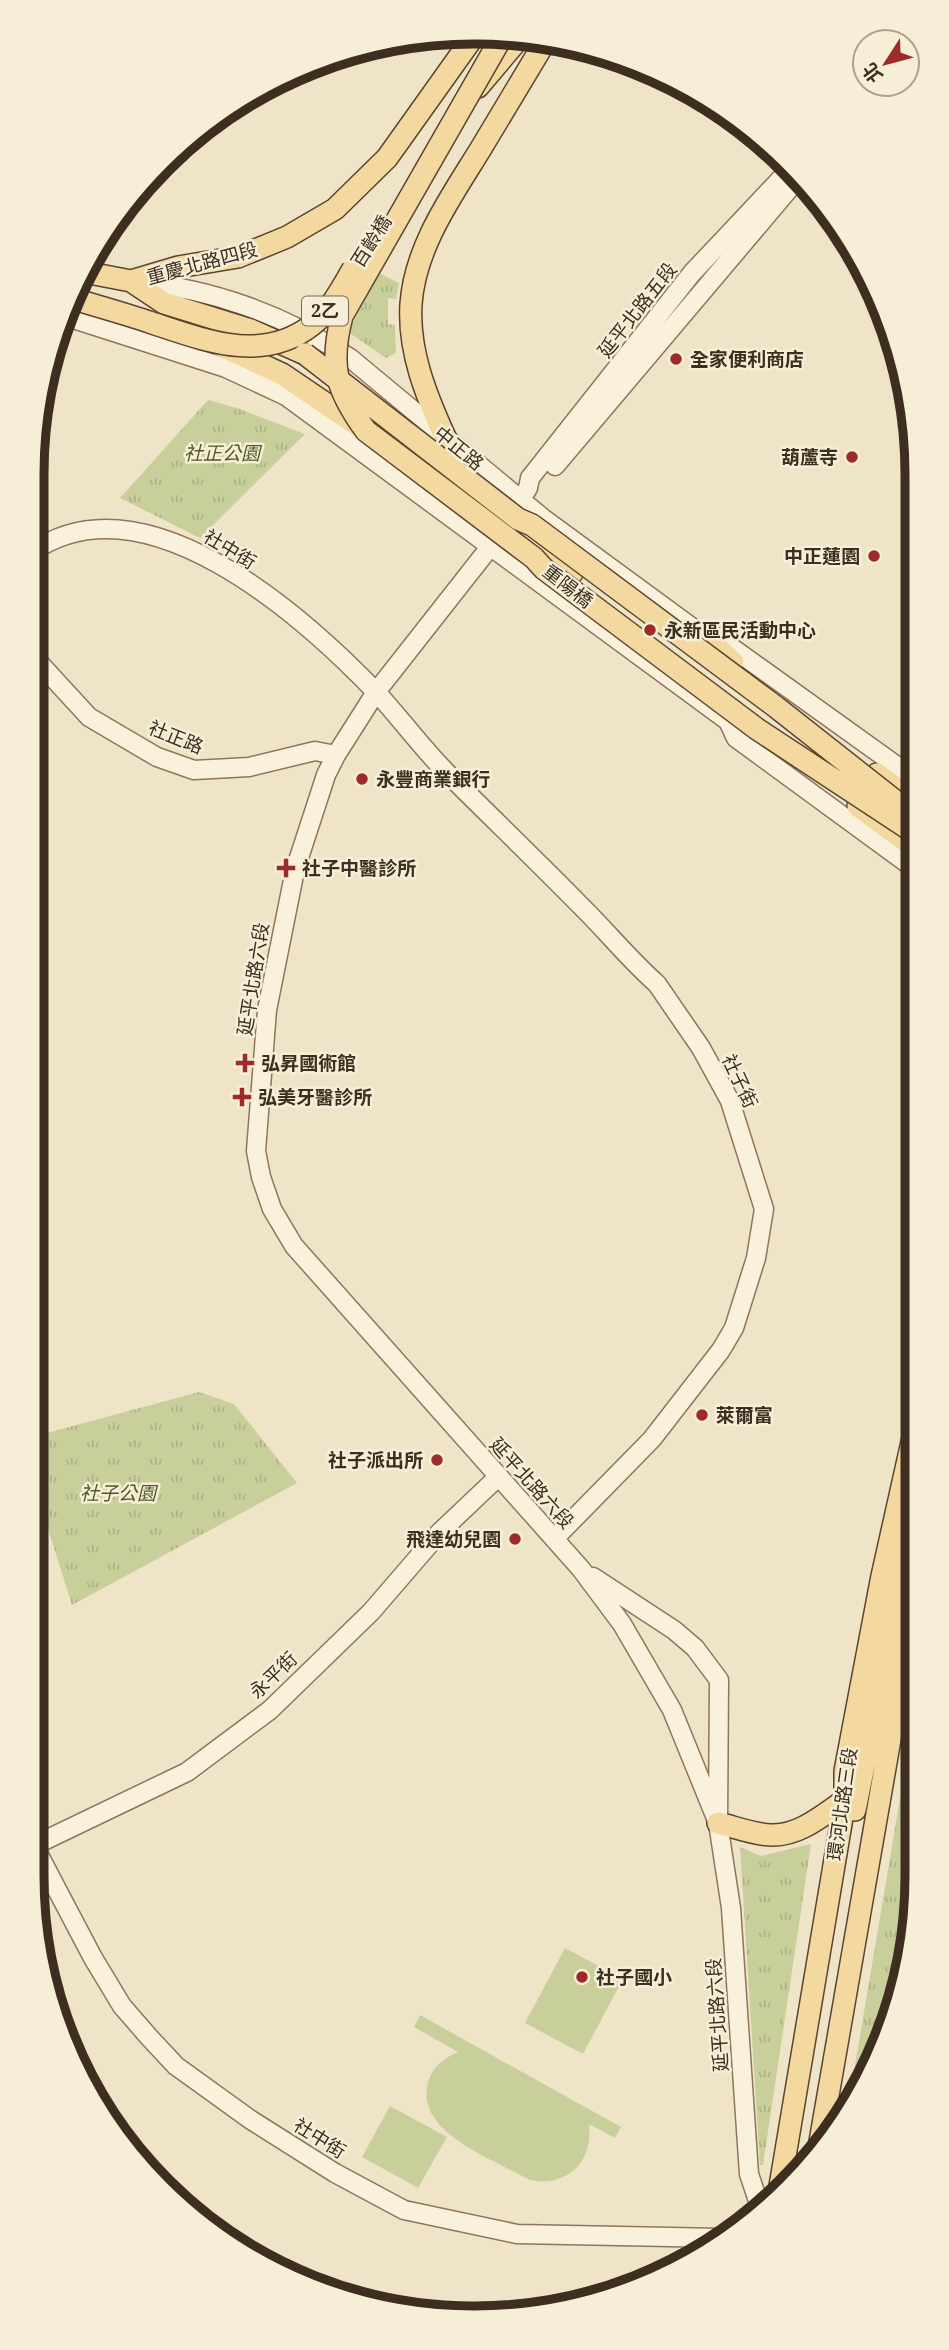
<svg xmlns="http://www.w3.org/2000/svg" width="949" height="2350" font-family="'Noto Serif','Noto Sans TC',serif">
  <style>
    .green { fill: #c9cf9b }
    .park { fill: url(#park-tufts) }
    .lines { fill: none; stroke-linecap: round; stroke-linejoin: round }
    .minor-casing { stroke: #8d765c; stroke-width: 21 }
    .major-casing { stroke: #5b4430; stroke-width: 24 }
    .minor { stroke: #faf1dc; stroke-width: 18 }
    .major { stroke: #f3d9a0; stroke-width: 21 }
    .major-bridge-casing { stroke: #5b4430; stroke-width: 24; stroke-linecap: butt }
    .major-bridge { stroke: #f3d9a0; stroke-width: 21 }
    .poi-dot { fill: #9e2a2b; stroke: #f7eed8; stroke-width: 2.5 }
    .labels { text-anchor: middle; stroke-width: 5; stroke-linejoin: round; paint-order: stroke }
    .shield { fill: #f7eed8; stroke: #756857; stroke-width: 2 }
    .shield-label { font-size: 18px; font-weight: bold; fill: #3d2e20 }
    .street-label { font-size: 19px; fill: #3d2e20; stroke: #f7eed8 }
    .poi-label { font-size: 19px; font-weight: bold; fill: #3d2e20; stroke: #f7eed8; text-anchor: start }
    .park-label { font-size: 19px; font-style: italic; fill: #4d5a26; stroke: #f7eed8 }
    .rim { fill: none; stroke: #3d2e20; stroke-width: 9 }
  </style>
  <defs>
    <pattern id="park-tufts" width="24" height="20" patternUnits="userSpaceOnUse" patternTransform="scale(1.75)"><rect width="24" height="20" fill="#c9cf9b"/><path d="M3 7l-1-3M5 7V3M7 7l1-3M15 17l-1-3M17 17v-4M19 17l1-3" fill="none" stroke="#aeb285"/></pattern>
  </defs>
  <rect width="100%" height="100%" fill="#f0e4c8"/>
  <path class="green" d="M 565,1948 L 623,1979 L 583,2054 L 525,2023 Z
    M 420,2015 L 621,2127 L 615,2138 L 589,2124 C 594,2161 567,2188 530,2180 C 497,2161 418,2134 427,2087 C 430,2069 443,2058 458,2052 L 414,2027 Z
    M 390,2106 L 447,2137 L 418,2188 L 362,2157 Z"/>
  <path class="park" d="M 379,273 L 399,283 L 396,299 L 388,298 L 388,324 L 395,325 L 396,353 L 386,358 L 348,332 Z
    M 208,400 L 237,408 L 305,434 L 200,538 L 120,498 Z
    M 199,1392 L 234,1404 L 297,1483 L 72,1605 L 32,1478 L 32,1437 Z
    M 917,1698 L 917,1875 L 894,2018 L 849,2101 Z
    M 811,1844 L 763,2165 L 760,2165 L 740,1847 L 761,1856 Z"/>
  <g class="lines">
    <g class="minor-casing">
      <path id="minor" d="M 135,282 C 212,288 286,316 350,358 L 544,519 L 705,637 L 717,637 L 915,779
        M 64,316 L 226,368 L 286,396 L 728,721 L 736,738 L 915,869
        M 555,466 L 800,176
        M 32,552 C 144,474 301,614 377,693 C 401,719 422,748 447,773 C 492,818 538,862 583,908 C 608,933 631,961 657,984 L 701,1048 L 730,1101 L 764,1209 L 756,1258 L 734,1328 L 721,1350 L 652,1439 L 554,1539
        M 32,655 L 89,717 L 157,757 L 194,770 L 249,767 L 315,751 L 336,755
        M 593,1577 L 674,1630 L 695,1648 L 719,1680 L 718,1823 L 731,1908 L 749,2174 L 759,2204
        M 718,1823 L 672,1710 L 622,1624 L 581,1569 L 294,1246 L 272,1209 L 261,1177 L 256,1151 L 267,1010 L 295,870 L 326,775 L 336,755 L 376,692 L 490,547 L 528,488 L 530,478 L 692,273 L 791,168
        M 32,1842 L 93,1958 L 122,2006 L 148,2036 L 176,2066 L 251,2120 L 335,2173 L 404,2210 L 517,2234 L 721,2238
        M 33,1846 L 187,1772 L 270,1710 L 371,1612 L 440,1532 L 498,1477"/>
    </g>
    <g class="major-casing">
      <path id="major" d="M 478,87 L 516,42
        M 89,273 L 131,281 L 178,267 L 238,257 L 287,237 L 335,209 L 387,158 L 474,36
        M 131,281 L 164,303 L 251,330 L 305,354
        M 219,345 L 282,374 L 366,431
        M 445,437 C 426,395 408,351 411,304 C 415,247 451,197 480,150 C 501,115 522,80 543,45
        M 521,524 L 527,534 L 572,573
        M 705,637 L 733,662
        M 877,774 L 915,802
        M 858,806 L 915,848
        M 855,1810 L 917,1503
        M 718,1823 C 735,1827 755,1835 772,1835 C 799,1836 823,1815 845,1800
        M 818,2153 L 917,1584
        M 780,2186 L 845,1800 L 845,1771 L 882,1576 L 916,1424"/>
    </g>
    <use href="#minor" class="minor"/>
    <use href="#major" class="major"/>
    <g class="major-bridge-casing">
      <path id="major-bridge" d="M 500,40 L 342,316 C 329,366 336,390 366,431 L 534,558 L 544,569 L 757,729 L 915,833
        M 74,299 C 100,307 126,314 152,323 C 204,340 262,364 312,325 C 330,311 341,289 353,269
        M 305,354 L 518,519 L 532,525 L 776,707 L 913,815"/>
    </g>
    <use href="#major-bridge" class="major-bridge"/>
  </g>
  <g class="poi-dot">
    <circle cx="676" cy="359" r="7"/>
    <circle cx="852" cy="457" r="7"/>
    <circle cx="874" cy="556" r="7"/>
    <circle cx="650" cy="630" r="7"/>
    <circle cx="362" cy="779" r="7"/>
    <path d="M282.5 857.5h7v7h7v7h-7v7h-7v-7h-7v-7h7z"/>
    <path d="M241.5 1052.5h7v7h7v7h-7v7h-7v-7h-7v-7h7z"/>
    <path d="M238.5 1086.5h7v7h7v7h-7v7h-7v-7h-7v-7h7z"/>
    <circle cx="702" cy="1415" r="7"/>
    <circle cx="437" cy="1460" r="7"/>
    <circle cx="515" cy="1539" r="7"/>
    <circle cx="582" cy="1977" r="7"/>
  </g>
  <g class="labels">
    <rect class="shield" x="302" y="296.5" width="46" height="29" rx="5"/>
    <g class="shield-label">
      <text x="325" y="317">2乙</text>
    </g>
    <g class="street-label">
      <text transform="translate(371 241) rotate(-58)" y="7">百齡橋</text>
      <text transform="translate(202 263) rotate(-15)" y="7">重慶北路四段</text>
      <text transform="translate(637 310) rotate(-52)" y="7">延平北路五段</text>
      <text transform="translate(459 448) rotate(39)" y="7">中正路</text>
      <text transform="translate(230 549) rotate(31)" y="7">社中街</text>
      <text transform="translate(568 586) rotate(38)" y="7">重陽橋</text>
      <text transform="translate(176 737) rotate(22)" y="7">社正路</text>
      <text transform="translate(253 979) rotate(-81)" y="7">延平北路六段</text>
      <text transform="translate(740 1081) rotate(65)" y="7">社子街</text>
      <text transform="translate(532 1483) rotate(48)" y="7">延平北路六段</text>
      <text transform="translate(273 1675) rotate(-44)" y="7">永平街</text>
      <text transform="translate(842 1804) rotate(-82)" y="7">環河北路三段</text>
      <text transform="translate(717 2015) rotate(-94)" y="7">延平北路六段</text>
      <text transform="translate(320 2138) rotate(32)" y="7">社中街</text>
    </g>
    <g class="poi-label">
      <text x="690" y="366">全家便利商店</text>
      <text x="838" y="464" text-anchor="end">葫蘆寺</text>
      <text x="860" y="563" text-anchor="end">中正蓮園</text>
      <text x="664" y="637">永新區民活動中心</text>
      <text x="376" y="786">永豐商業銀行</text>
      <text x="302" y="875">社子中醫診所</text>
      <text x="261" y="1070">弘昇國術館</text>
      <text x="258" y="1104">弘美牙醫診所</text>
      <text x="716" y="1422">萊爾富</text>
      <text x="423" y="1467" text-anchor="end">社子派出所</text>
      <text x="501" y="1546" text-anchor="end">飛達幼兒園</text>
      <text x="596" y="1984">社子國小</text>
    </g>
    <g class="park-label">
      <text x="222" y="460">社正公園</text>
      <text x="118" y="1500">社子公園</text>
    </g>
  </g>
  <path d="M0 0H949V2350H0ZM474 44H475A430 430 0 0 1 905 474V1876A430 430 0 0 1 475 2306H474A430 430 0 0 1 44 1876V474A430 430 0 0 1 474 44Z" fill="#f7eed8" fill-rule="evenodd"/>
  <path class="rim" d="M474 44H475A430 430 0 0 1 905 474V1876A430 430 0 0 1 475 2306H474A430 430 0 0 1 44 1876V474A430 430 0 0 1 474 44Z"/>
  <g transform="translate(886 63) rotate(234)"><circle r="33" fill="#f7eed8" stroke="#ada18e" stroke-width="2"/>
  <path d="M0-5L12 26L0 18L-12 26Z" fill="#9e2a2b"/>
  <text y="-10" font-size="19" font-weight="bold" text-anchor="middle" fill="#3d2e20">北</text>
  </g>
</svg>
